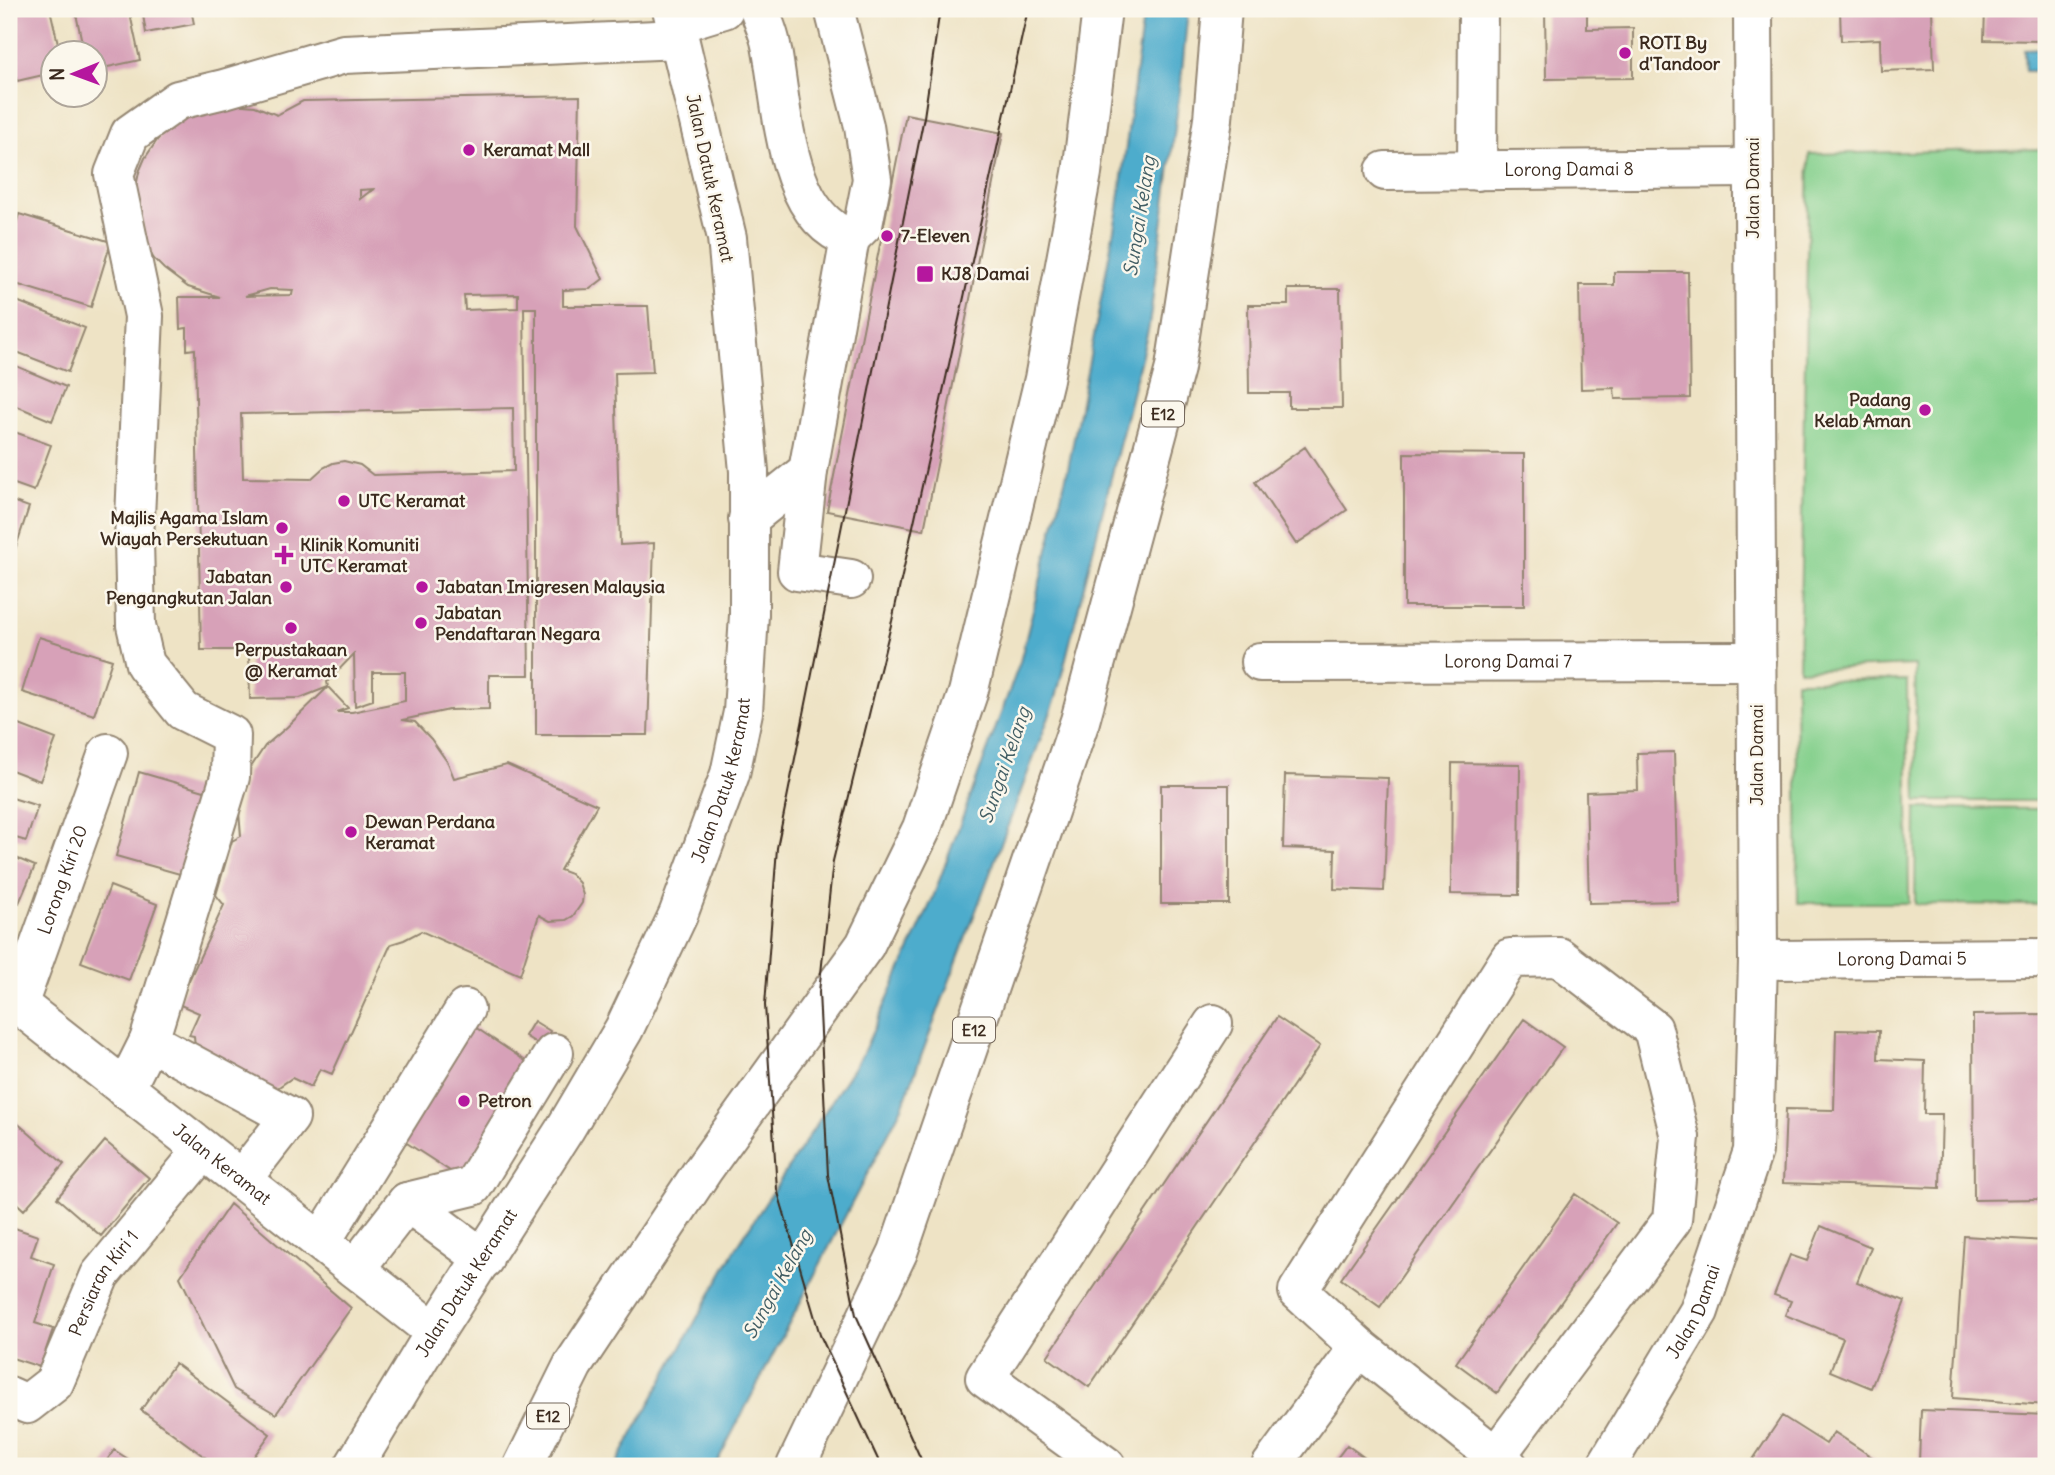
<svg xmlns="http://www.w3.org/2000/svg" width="2055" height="1475" font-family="Delius,sans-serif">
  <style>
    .green { fill: #85d08d; stroke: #607d56; stroke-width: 2 }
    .water { fill: #4daccc; stroke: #446b75; stroke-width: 2 }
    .building { fill: #d7a1b8; fill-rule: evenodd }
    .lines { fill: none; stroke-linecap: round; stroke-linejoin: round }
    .minor-casing { stroke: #948672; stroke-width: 42 }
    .highway-casing { stroke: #948672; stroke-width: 42 }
    .minor { stroke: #fff; stroke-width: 38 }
    .highway { stroke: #fff; stroke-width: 38 }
    .tram { stroke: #3b2a1e; stroke-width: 2 }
    .poi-dot { fill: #b5179e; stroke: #fbf7ec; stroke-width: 2.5 }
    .labels { text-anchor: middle; stroke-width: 5; stroke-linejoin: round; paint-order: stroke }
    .shield { fill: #fbf7ec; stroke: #75685c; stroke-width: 2 }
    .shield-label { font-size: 16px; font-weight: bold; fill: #3b2a1e }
    .poi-label { font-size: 18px; font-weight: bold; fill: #3b2a1e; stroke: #fbf7ec; text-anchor: start }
    .street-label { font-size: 18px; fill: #3b2a1e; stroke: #fbf7ec }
    .water-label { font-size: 19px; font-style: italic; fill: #425e64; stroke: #fbf7ec }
  </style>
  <rect width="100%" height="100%" fill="#fbf7ec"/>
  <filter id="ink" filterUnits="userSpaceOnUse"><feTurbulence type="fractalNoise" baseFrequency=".0143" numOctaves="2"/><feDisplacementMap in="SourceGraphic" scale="14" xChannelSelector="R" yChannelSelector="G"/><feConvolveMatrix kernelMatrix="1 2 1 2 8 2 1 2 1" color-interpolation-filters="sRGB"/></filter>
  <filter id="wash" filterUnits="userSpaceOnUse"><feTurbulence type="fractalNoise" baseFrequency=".00686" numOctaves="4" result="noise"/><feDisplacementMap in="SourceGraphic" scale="28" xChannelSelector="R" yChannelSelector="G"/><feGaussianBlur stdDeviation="1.57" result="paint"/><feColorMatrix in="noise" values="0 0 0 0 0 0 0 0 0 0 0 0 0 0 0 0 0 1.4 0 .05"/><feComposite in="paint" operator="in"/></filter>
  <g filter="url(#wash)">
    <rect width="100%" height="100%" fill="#eee3c5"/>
    <path class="green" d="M 2046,149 L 2046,801 L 1917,801 L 1915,665 L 1799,670 L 1809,154 Z
      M 1907,680 L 1909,903 L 1798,903 L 1796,681 Z
      M 1916,808 L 2046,809 L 2046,905 L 1915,904 Z"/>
    <path class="water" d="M 1144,9 L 1188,9 L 1181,82 L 1149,326 L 1056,698 L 902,1107 L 715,1466 L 615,1466 L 736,1248 L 863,1053 L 932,900 L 1020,662 L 1068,469 L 1098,315 L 1118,208 Z
      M 2046,48 L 2046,71 L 2025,71 L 2024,49 Z"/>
    <g id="blocks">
      <path class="building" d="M 9,9 L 50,9 L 60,52 L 52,52 L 52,73 L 17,81 L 9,46 Z
        M 75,9 L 129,9 L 140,60 L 94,70 L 94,52 L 84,52 Z
        M 142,9 L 191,9 L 194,24 L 146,33 Z
        M 1545,9 L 1587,9 L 1587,29 L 1633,28 L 1633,78 L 1546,79 Z
        M 1840,9 L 1932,9 L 1934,69 L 1881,71 L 1880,39 L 1841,41 Z
        M 1985,9 L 2046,9 L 2046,41 L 1984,40 Z
        M 580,96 L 577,226 L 603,279 L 590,289 L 563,290 L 563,306 L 648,306 L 653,372 L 615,373 L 620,545 L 654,543 L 648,735 L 536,735 L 536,308 L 524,308 L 529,675 L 489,675 L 489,709 L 449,710 L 402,720 L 415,722 L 431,739 L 448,763 L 454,778 L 507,765 L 597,805 L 560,870 L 571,874 L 579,883 L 583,895 L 582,903 L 573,916 L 566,920 L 550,921 L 539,915 L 520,975 L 421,931 L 404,940 L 391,944 L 332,1074 L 320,1069 L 311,1087 L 292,1078 L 273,1091 L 195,1048 L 194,1036 L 189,1035 L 199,1013 L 178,1004 L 224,905 L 216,895 L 232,841 L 241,836 L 239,812 L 247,773 L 265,746 L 287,727 L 328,687 L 300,698 L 250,699 L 249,656 L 252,655 L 252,650 L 201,650 L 195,349 L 187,350 L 187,328 L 180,329 L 179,297 L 220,297 L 188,287 L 164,269 L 154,259 L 146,246 L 136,187 L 139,172 L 145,158 L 162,133 L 187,115 L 231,104 L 255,106 L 277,115 L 303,101 ZM 375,189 L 369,192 L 360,199 L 360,190 ZM 270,289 L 293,290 L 292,295 L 245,296 ZM 518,294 L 518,308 L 465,310 L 464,295 ZM 513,408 L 514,471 L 373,475 L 360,465 L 344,461 L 333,463 L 323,468 L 311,479 L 243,478 L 241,414 ZM 354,654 L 355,706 L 373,700 L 373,672 L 405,672 L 405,701 L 352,712 L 336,712 L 348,708 L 328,687 L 327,682 Z
        M 906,114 L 1003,133 L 924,530 L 827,511 Z
        M 19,214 L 111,242 L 91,307 L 9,282 L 9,249 Z
        M 1614,272 L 1688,272 L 1690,398 L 1615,399 L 1614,388 L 1581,389 L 1579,285 L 1614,285 Z
        M 1288,289 L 1340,289 L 1342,408 L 1289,408 L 1289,393 L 1249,393 L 1248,305 L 1288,305 Z
        M 9,298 L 85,328 L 68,372 L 9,349 Z
        M 9,363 L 66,387 L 52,421 L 9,403 Z
        M 9,430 L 51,445 L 34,491 L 9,482 Z
        M 1305,447 L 1347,510 L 1296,544 L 1255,482 Z
        M 1404,453 L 1524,454 L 1524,606 L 1404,606 Z
        M 9,500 L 29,507 L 13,556 L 9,554 Z
        M 39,637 L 112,660 L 94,715 L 22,692 Z
        M 9,721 L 56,739 L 40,781 L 9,769 Z
        M 1674,752 L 1678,901 L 1589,903 L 1586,792 L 1638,790 L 1637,753 Z
        M 1452,763 L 1520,764 L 1519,895 L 1451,894 Z
        M 139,772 L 218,795 L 194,878 L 116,856 Z
        M 1285,775 L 1388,778 L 1384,891 L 1334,889 L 1335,850 L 1283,848 Z
        M 1161,785 L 1229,785 L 1229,904 L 1161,904 Z
        M 9,797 L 38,806 L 26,841 L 9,836 Z
        M 9,855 L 35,866 L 19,903 L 9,898 Z
        M 110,886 L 157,904 L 129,980 L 81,962 Z
        M 2046,1014 L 2046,1199 L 1974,1200 L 1973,1015 Z
        M 1277,1017 L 1320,1046 L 1089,1387 L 1047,1357 Z
        M 1524,1019 L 1563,1047 L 1380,1307 L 1341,1279 Z
        M 534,1021 L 550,1031 L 541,1046 L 525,1036 Z
        M 469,1023 L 533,1066 L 461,1178 L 396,1136 Z
        M 1836,1030 L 1879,1031 L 1878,1059 L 1925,1061 L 1924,1114 L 1942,1114 L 1940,1188 L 1783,1183 L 1786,1109 L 1834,1110 Z
        M 15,1121 L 64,1164 L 24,1210 L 9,1196 L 9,1128 Z
        M 105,1141 L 149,1178 L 101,1236 L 57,1198 Z
        M 1575,1194 L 1617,1223 L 1497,1393 L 1456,1363 Z
        M 230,1204 L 351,1308 L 276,1414 L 234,1389 L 180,1277 Z
        M 9,1226 L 38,1236 L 31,1256 L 54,1264 L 35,1323 L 53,1329 L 40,1367 L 9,1357 Z
        M 1821,1226 L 1871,1247 L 1857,1282 L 1905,1301 L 1871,1388 L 1830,1371 L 1843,1338 L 1785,1315 L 1791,1301 L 1774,1295 L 1790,1255 L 1807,1261 Z
        M 1964,1236 L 2046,1241 L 2046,1405 L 1953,1398 Z
        M 175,1363 L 270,1434 L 247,1466 L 217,1466 L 141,1410 Z
        M 1921,1410 L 2046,1415 L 2046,1466 L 1900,1466 L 1900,1461 L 1919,1462 Z
        M 1782,1416 L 1826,1444 L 1834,1432 L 1875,1459 L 1871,1466 L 1759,1466 L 1752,1461 Z
        M 1347,1445 L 1376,1466 L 1331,1466 Z
        M 114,1450 L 139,1466 L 103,1466 Z"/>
    </g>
  </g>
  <g filter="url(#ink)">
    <use href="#blocks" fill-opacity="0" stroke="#948672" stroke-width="2"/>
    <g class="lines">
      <g class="minor-casing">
        <g id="minor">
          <path d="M 759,9 C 763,21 769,33 771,45 C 783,103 783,216 850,238 L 863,225 L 872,179 L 864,126 L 834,9"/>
          <path d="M 675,24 L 724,9"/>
          <path id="s1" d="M 1385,171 L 1752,168"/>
          <path d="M 1477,171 L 1478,9"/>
          <path d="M 808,471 L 797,571 L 851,579"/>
          <path d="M 748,519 L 808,471 L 850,238"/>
          <path id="s2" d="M 1260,662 L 1757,661"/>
          <path id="s3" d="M 1758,960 L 2046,958"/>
          <path id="s4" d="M 9,997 L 435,1332"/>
          <path id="s5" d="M 18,1005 L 108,753"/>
          <path d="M 149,1041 L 290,1117 L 241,1180"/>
          <path d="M 125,1089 L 149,1041 L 230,777 L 231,735 L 183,711 L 145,664 L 136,625 L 134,540 L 144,316 L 114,174 L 130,134 L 178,100 L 224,89 L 344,54 L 679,39"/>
          <path d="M 407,1202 L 484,1259"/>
          <path d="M 321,1242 L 465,1009"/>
          <path d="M 355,1269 L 407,1202 L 473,1186 L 554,1053"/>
          <path id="s6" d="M 9,1396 L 27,1404 L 54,1383 L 100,1275 L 203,1150"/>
          <path d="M 1496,1456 L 1672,1220 L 1680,1137 L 1653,1029 L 1559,957 L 1510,958 L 1298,1291 L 1359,1347 L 1508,1466"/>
          <path id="s7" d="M 354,1466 L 435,1332 L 565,1129 L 624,1029 L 678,915 L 730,774 L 743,712 L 749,615 L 749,471 L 727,238 L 672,9"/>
          <path d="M 1106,1466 L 985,1378 L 1213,1024"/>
          <path d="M 1271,1466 L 1359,1347"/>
          <path id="s8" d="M 1606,1466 L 1699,1311 L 1753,1151 L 1758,960 L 1753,9"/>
        </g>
      </g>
      <g class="highway-casing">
        <path id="highway" d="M 523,1466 L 573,1365 L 703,1170 L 865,945 L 922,828 L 968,693 L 1044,379 L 1082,173 L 1102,9
          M 796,1466 L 898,1252 L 1080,721 L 1175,368 L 1213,119 L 1222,9"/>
      </g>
      <use href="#minor" class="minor"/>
      <use href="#highway" class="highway"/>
      <path class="tram" d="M 881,1466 L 820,1335 L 777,1189 L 765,1005 L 777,848 L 924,117 L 940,9
        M 924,1466 L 856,1315 L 828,1175 L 819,992 L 833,861 L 892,621 L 1028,9"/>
    </g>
  </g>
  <g class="poi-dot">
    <circle cx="1625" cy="53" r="7"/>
    <circle cx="469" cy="150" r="7"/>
    <circle cx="887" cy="236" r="7"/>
    <rect x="916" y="265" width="18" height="18" rx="3.5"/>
    <circle cx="1925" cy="410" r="7"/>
    <circle cx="344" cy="501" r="7"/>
    <circle cx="282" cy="528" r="7"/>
    <path d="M280.5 544.5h7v7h7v7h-7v7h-7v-7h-7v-7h7z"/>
    <circle cx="286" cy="587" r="7"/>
    <circle cx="422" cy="587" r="7"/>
    <circle cx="421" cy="623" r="7"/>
    <circle cx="291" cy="628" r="7"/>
    <circle cx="351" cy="832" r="7"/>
    <circle cx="464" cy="1101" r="7"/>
  </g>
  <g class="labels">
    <g class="shield">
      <rect x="1142" y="401.5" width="42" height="25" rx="5"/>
      <rect x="953" y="1017.5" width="42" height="25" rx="5"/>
      <rect x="527" y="1403.5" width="42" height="25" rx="5"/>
    </g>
    <g class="shield-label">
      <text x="1163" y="420">E12</text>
      <text x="974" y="1036">E12</text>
      <text x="548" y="1422">E12</text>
    </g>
    <g class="poi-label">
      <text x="1639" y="49">ROTI By<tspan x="1639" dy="21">d'Tandoor</tspan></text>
      <text x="483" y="156">Keramat Mall</text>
      <text x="901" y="242">7-Eleven</text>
      <text x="941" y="280">KJ8 Damai</text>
      <text x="1911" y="406" text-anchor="end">Padang<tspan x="1911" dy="21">Kelab Aman</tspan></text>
      <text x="358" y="507">UTC Keramat</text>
      <text x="268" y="524" text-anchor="end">Majlis Agama Islam<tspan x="268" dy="21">Wiayah Persekutuan</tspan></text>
      <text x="300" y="551">Klinik Komuniti<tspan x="300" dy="21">UTC Keramat</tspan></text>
      <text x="272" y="583" text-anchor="end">Jabatan<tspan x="272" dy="21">Pengangkutan Jalan</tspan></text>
      <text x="436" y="593">Jabatan Imigresen Malaysia</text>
      <text x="435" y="619">Jabatan<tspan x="435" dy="21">Pendaftaran Negara</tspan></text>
      <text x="291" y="656" text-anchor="middle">Perpustakaan<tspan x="291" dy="21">@ Keramat</tspan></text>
      <text x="365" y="828">Dewan Perdana<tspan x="365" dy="21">Keramat</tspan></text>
      <text x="478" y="1107">Petron</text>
    </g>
    <g class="street-label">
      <text dy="6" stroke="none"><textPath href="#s1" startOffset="184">Lorong Damai 8</textPath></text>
      <text transform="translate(710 178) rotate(78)" y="6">Jalan Datuk Keramat</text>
      <text transform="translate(1753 188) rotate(-90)" y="6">Jalan Damai</text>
      <text dy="6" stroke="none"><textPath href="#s2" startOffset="248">Lorong Damai 7</textPath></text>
      <text transform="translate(1757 755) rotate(-90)" y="6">Jalan Damai</text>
      <text dy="6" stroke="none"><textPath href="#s7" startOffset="782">Jalan Datuk Keramat</textPath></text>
      <text dy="6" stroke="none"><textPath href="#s5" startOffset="133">Lorong Kiri 20</textPath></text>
      <text dy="6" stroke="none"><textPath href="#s3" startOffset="144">Lorong Damai 5</textPath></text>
      <text dy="6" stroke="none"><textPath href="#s4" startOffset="271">Jalan Keramat</textPath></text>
      <text dy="6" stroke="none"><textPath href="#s7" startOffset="215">Jalan Datuk Keramat</textPath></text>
      <text dy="6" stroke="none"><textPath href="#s6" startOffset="166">Persiaran Kiri 1</textPath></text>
      <text dy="6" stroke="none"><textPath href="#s8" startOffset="178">Jalan Damai</textPath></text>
    </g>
    <g class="water-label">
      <text transform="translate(1139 216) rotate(-81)" y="7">Sungai Kelang</text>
      <text transform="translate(1004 765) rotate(-71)" y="7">Sungai Kelang</text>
      <text transform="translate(777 1284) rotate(-61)" y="7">Sungai Kelang</text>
    </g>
  </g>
  <rect width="2055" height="1475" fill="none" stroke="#fbf7ec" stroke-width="35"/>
  <g transform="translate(74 74) rotate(269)"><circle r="33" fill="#fbf7ec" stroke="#aea59a" stroke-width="2"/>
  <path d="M0-5L12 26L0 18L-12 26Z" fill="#b5179e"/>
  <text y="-10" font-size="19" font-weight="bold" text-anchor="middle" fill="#3b2a1e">N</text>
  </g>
</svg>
